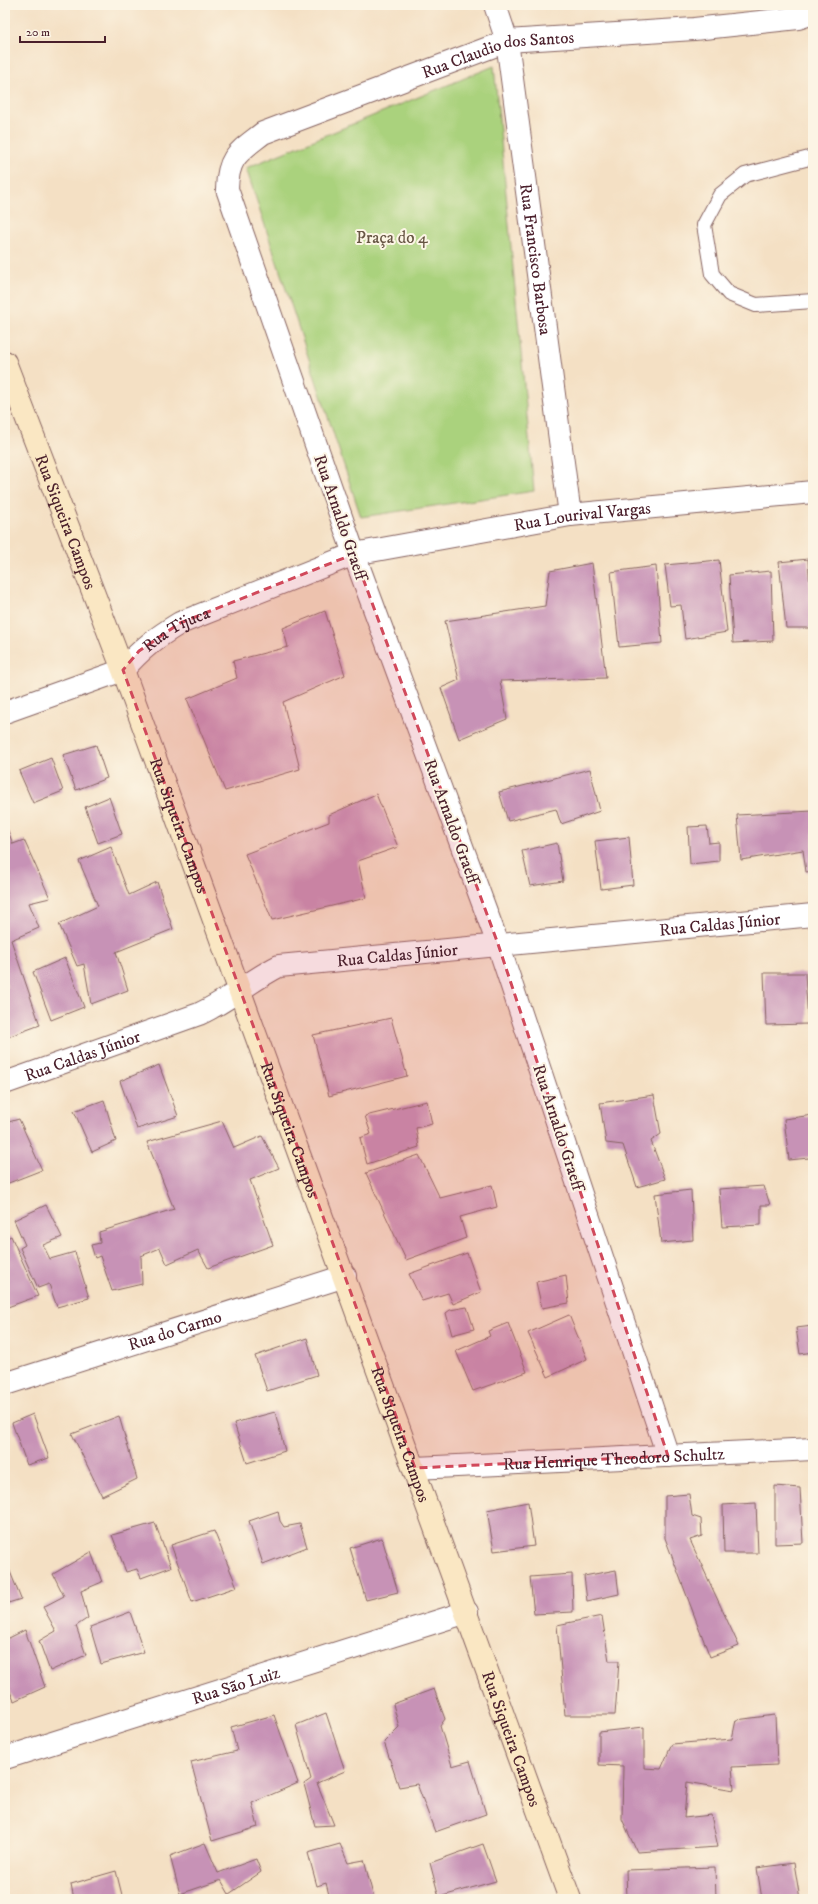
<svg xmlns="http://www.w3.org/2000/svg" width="818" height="1904" font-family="'IM FELL DW Pica',serif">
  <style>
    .green { fill: #aad27d; stroke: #7a7854 }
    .building { fill: #c792b6 }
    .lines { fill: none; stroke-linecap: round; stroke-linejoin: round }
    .service-casing { stroke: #866361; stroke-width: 16 }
    .minor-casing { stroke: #866361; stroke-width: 24 }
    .tertiary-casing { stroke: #866361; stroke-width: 24 }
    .secondary-casing { stroke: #866361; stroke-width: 24 }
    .service { stroke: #fff; stroke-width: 14 }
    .minor { stroke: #fff; stroke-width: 22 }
    .tertiary { stroke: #fff; stroke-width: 22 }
    .secondary { stroke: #fae7c3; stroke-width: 22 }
    .marked { fill: #d1495b; fill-opacity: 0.2; stroke: #d1495b; stroke-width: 3; stroke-dasharray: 8 5; stroke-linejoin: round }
    .labels { text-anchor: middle; stroke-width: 4; stroke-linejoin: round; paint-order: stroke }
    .street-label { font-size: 17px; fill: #4a1f2b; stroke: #fcf5e5 }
    .park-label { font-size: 17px; fill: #675544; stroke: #fcf5e5 }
  </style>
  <rect width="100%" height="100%" fill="#fcf5e5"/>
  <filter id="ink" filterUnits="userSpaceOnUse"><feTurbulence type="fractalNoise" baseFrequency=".025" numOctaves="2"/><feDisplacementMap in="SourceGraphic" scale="8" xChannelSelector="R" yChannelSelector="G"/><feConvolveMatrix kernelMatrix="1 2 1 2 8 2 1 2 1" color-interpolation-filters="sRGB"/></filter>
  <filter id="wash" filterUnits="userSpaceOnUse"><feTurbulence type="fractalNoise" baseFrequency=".012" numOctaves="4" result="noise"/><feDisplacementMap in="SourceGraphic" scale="16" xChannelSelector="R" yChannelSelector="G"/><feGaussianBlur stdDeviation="0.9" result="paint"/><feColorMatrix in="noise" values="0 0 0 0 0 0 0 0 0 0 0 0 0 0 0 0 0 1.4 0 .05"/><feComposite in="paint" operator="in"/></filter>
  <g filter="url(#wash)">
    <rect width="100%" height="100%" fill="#f4e0c4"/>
    <path class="green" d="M 494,66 L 534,491 L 361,517 L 246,168 Z"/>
    <g id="blocks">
      <path class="building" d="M 808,559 L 813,628 L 786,628 L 779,562 Z
        M 719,560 L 727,632 L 685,639 L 681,605 L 670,606 L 665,565 Z
        M 592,563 L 606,678 L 500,681 L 507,719 L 459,739 L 441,688 L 459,680 L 445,621 L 545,606 L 550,571 Z
        M 656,566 L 662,643 L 619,647 L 611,572 Z
        M 771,571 L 773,641 L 733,643 L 729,575 Z
        M 325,611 L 345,675 L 283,702 L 300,769 L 225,791 L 187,699 L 237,678 L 233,661 L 288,647 L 283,628 Z
        M 96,745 L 107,778 L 76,790 L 63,755 Z
        M 51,758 L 63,791 L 33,803 L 19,771 Z
        M 590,769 L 600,811 L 561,824 L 556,809 L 508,821 L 499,792 Z
        M 376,794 L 398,847 L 358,861 L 366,898 L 272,920 L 245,854 L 329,822 L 329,815 Z
        M 109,797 L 122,834 L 98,843 L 85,807 Z
        M 813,811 L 813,871 L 806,872 L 803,850 L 741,860 L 737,815 Z
        M 5,823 L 13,844 L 24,840 L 50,898 L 29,903 L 39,928 L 11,940 L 40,1025 L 5,1038 L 5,988 L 7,987 L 5,980 Z
        M 707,826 L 709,843 L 719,842 L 719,861 L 690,864 L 688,827 Z
        M 629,837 L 633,885 L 601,889 L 595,841 Z
        M 557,843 L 563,881 L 530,886 L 522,851 Z
        M 111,847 L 129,895 L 157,882 L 173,929 L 116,952 L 128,990 L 91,1004 L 84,964 L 77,966 L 59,924 L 98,906 L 79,861 Z
        M 65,958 L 84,1007 L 51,1020 L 33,972 Z
        M 764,973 L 805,973 L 808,1024 L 766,1025 Z
        M 391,1018 L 407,1076 L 329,1096 L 313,1035 Z
        M 159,1065 L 178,1116 L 137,1129 L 120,1081 Z
        M 654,1095 L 661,1134 L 651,1141 L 665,1179 L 637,1187 L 623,1145 L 606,1143 L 600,1103 Z
        M 104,1100 L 116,1141 L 92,1152 L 74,1111 Z
        M 427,1101 L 432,1124 L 416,1128 L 419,1147 L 367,1164 L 360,1138 L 371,1134 L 365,1116 Z
        M 813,1115 L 813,1152 L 811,1152 L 809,1158 L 789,1160 L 784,1119 Z
        M 19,1119 L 42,1170 L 6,1184 L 5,1123 Z
        M 222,1121 L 234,1148 L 262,1136 L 279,1168 L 250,1180 L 273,1245 L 208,1268 L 198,1250 L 167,1264 L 160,1248 L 141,1256 L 142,1284 L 112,1291 L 100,1256 L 95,1258 L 91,1245 L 100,1243 L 99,1232 L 174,1209 L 147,1142 Z
        M 419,1155 L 440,1198 L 492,1185 L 497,1207 L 460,1217 L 466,1238 L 406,1260 L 366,1173 Z
        M 764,1186 L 770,1205 L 761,1205 L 761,1225 L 722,1227 L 719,1189 Z
        M 691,1190 L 693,1240 L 661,1243 L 655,1194 Z
        M 46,1205 L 62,1237 L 43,1245 L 50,1259 L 75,1252 L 89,1298 L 57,1307 L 49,1284 L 38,1288 L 20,1248 L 25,1245 L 14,1220 Z
        M 11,1236 L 38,1296 L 5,1308 L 5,1239 Z
        M 467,1253 L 481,1292 L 453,1304 L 448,1293 L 422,1301 L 409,1274 Z
        M 566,1275 L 569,1303 L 542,1308 L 536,1282 Z
        M 467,1307 L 474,1329 L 452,1335 L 446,1313 L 450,1310 Z
        M 569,1315 L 587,1359 L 548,1377 L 528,1333 Z
        M 508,1323 L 527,1372 L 473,1391 L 456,1351 L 490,1336 L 488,1331 Z
        M 813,1326 L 813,1352 L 800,1354 L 796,1328 Z
        M 307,1338 L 317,1375 L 267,1391 L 255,1356 Z
        M 275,1412 L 285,1451 L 247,1463 L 234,1423 Z
        M 33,1414 L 49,1458 L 27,1465 L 12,1423 Z
        M 119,1416 L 137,1479 L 102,1496 L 72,1434 Z
        M 775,1486 L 800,1488 L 803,1543 L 775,1544 Z
        M 689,1494 L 692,1516 L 701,1519 L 702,1536 L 690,1540 L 739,1646 L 710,1657 L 665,1538 L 665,1496 Z
        M 528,1502 L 534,1546 L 494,1551 L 487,1510 Z
        M 756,1503 L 758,1553 L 724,1553 L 723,1505 Z
        M 278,1511 L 280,1521 L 284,1527 L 300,1524 L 307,1547 L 263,1564 L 249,1521 Z
        M 155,1523 L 171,1567 L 141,1578 L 137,1569 L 126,1572 L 112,1535 Z
        M 214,1531 L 237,1587 L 192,1602 L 171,1545 Z
        M 382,1538 L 398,1592 L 366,1600 L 350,1548 Z
        M 91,1552 L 102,1582 L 81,1591 L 88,1618 L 76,1626 L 86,1655 L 50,1671 L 39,1641 L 56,1631 L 43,1607 L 64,1596 L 53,1574 Z
        M 9,1569 L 21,1599 L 5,1604 L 5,1571 Z
        M 616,1570 L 619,1594 L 587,1601 L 584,1576 Z
        M 572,1574 L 573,1612 L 534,1614 L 530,1577 Z
        M 130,1612 L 144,1652 L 101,1664 L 90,1627 Z
        M 602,1616 L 609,1661 L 619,1661 L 615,1715 L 565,1715 L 557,1625 Z
        M 25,1630 L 45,1687 L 14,1701 L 5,1679 L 5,1640 Z
        M 434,1689 L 445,1719 L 440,1726 L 452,1766 L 470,1761 L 486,1814 L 435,1832 L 417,1784 L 399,1787 L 384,1742 L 399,1727 L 393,1704 Z
        M 326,1713 L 345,1771 L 317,1783 L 334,1825 L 315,1826 L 304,1784 L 311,1779 L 296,1725 Z
        M 274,1715 L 298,1783 L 252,1803 L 258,1827 L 212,1841 L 191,1762 L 237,1751 L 231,1727 Z
        M 775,1715 L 777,1765 L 732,1767 L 734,1790 L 687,1782 L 684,1818 L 711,1815 L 718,1847 L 637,1852 L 622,1819 L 623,1766 L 599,1765 L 599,1732 L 644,1727 L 644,1768 L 661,1769 L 672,1744 L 732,1739 L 736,1720 Z
        M 205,1843 L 218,1873 L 256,1859 L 261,1872 L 229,1894 L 221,1880 L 180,1894 L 170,1856 Z
        M 340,1844 L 348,1863 L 364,1860 L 374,1899 L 330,1899 L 326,1883 L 317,1886 L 308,1853 Z
        M 483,1844 L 496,1881 L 439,1897 L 430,1863 Z
        M 794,1863 L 800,1899 L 762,1899 L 757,1868 Z
        M 715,1867 L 716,1899 L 627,1899 L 626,1870 Z
        M 116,1871 L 123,1899 L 74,1899 L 71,1884 Z"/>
    </g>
  </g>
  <g filter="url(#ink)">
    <use href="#blocks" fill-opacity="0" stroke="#866361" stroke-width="1"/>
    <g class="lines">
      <g class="service-casing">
        <path id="service" d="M 813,157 L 745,175 L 720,195 L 704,225 L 712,274 L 729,294 L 756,305 L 813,301"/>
      </g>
      <g class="minor-casing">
        <g id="minor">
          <path id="s1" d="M 495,5 L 507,41 L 570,515"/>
          <path id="s2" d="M 123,670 C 141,649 157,637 180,623 L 354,554 L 570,515 L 813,492"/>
          <path id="s3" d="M 5,1083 L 199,1014 C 228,1001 251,980 279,966 L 813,915"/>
          <path id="s4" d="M 5,1384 L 345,1276"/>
          <path id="s5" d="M 668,1456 L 498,944 L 354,554 L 227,189 C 228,156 239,152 263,133 L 507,41 L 694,29 L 798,18 L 813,13"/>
          <path id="s6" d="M 5,1758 L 467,1612"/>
        </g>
      </g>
      <g class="tertiary-casing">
        <g id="tertiary">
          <path d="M 5,712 L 123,670"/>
          <path id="s7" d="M 415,1468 L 813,1449"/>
        </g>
      </g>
      <g class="secondary-casing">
        <g id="secondary">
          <path id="s8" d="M 5,362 L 123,670 L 570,1899"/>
        </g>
      </g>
      <use href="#service" class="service"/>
      <use href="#minor" class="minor"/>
      <use href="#tertiary" class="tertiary"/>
      <use href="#secondary" class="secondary"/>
    </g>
  </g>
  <path class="marked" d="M 354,554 L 498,944 L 668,1456 L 415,1468 L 123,670 L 139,651 L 180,623 Z"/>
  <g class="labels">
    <g class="street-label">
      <text dy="6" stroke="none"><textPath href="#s5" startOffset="1661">Rua Claudio dos Santos</textPath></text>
      <text dy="6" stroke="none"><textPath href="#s1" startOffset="258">Rua Francisco Barbosa</textPath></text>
      <text transform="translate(341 517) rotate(71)" y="6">Rua Arnaldo Graeff</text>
      <text dy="6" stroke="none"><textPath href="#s2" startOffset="493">Rua Lourival Vargas</textPath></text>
      <text dy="6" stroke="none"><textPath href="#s8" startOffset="171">Rua Siqueira Campos</textPath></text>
      <text dy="6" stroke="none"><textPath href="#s2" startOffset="68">Rua Tijuca</textPath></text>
      <text transform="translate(452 821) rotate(70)" y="6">Rua Arnaldo Graeff</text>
      <text dy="6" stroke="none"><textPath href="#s8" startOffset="495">Rua Siqueira Campos</textPath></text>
      <text dy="6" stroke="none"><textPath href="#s3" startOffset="742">Rua Caldas Júnior</textPath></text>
      <text dy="6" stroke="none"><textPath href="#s3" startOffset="418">Rua Caldas Júnior</textPath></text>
      <text dy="6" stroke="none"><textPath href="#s3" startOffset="82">Rua Caldas Júnior</textPath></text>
      <text transform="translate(559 1127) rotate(72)" y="6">Rua Arnaldo Graeff</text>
      <text dy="6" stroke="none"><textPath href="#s8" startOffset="819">Rua Siqueira Campos</textPath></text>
      <text dy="6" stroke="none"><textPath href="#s4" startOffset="178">Rua do Carmo</textPath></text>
      <text dy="6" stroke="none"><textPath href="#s8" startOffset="1143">Rua Siqueira Campos</textPath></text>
      <text dy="6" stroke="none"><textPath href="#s7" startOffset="199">Rua Henrique Theodoro Schultz</textPath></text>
      <text dy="6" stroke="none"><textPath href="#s6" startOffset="242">Rua São Luiz</textPath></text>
      <text dy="6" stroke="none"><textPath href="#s8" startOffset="1467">Rua Siqueira Campos</textPath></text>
    </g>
    <g class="park-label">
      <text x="392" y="243">Praça do 4</text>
    </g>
  </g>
  <rect width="818" height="1904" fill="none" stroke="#fcf5e5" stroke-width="20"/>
  <path d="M20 36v6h85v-6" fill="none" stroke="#4a1f2b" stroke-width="2"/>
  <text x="26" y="36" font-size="12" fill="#4a1f2b" stroke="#fcf5e5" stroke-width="3" paint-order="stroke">20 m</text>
</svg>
